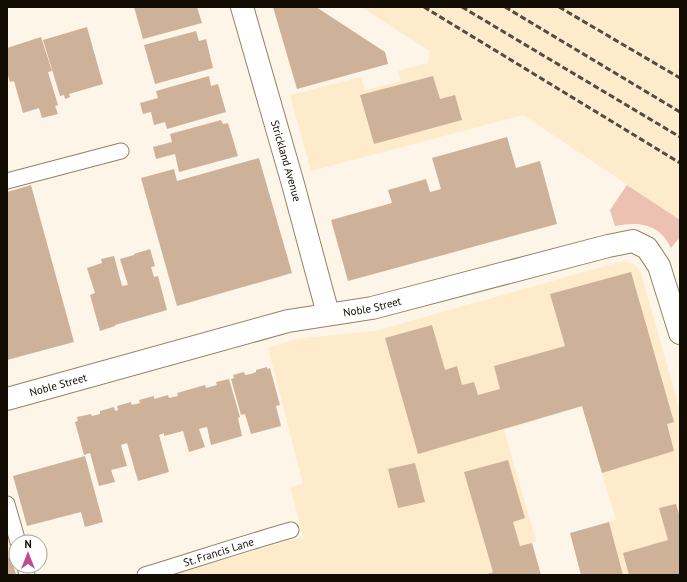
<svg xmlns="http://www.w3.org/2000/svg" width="687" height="582" font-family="'PT Sans',sans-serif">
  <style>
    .built { fill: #feebcc }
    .green { fill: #edc1b1 }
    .building { fill: #ceb199 }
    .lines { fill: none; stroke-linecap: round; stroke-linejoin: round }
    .lane-casing { stroke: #948265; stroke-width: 17 }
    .street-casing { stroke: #948265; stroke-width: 24 }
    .lane { stroke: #fff; stroke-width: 15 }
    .street { stroke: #fff; stroke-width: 22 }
    .rail { stroke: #534c42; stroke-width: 3; stroke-dasharray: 6 3; stroke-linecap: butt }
    .labels { text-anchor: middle; stroke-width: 3; stroke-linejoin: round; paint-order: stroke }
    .street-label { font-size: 11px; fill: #120c03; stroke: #fff }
  </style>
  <rect width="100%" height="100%" fill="#fdf5e8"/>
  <path class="built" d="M 361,7 L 680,7 L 680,220 L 523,115 L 311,171 L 290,95 L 361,77 L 365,90 L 401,81 L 398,71 L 428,63 L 430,51 Z
    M 624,262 L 632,263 L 637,267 L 641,273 L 680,411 L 680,575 L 623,575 L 609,522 L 616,520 L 582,406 L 504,430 L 536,541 L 532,543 L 541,575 L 171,575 L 303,537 L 290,487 L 303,484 L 268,348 L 296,339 L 311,337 L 375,331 L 616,263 Z
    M 7,519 L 16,552 L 16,566 L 20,566 L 22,575 L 7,575 Z"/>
  <path class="green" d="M 627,185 L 680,220 L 680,237 L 671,248 C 660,224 639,221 615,226 L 610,210 Z"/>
  <path class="building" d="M 134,7 L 197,7 L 202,23 L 143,39 Z
    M 273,7 L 316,7 L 385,52 L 388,64 L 297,89 Z
    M 87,27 L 103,84 L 69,94 L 70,97 L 65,99 L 64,95 L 60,96 L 43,40 Z
    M 196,31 L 199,41 L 206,39 L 213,68 L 155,84 L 144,45 Z
    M 41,37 L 52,71 L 48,72 L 58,105 L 55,106 L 58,114 L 42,118 L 39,108 L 23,113 L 14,81 L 10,82 L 7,72 L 7,48 Z
    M 209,76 L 211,86 L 218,84 L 226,112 L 167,129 L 165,122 L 154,125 L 151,112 L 143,114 L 140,103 L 158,98 L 156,91 Z
    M 433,76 L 440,99 L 455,95 L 462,120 L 374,144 L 360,95 Z
    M 221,120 L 223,124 L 228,123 L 238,156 L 179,172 L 175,154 L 156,159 L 153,147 L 172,142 L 170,134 Z
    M 507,137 L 516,168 L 540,161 L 557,224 L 348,281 L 331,220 L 392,203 L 388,190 L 426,179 L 430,192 L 441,189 L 432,158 Z
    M 259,158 L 292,273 L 177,306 L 141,178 L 174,169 L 177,181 Z
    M 31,185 L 74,342 L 7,360 L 7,192 Z
    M 150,249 L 155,266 L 151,267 L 154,277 L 158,276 L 167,310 L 115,325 L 115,326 L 100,331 L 90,295 L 95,293 L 87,268 L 102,263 L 101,259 L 114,256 L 122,286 L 128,285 L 120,259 L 134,255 L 134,254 Z
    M 631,272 L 674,422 L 667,424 L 674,451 L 602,473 L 582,406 L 418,454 L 385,338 L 432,325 L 445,370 L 457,366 L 462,385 L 474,382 L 478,395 L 500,389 L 494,366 L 565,346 L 550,294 Z
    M 267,367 L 267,369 L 270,368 L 280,405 L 276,406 L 281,426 L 251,434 L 245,414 L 241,415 L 231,379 L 234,378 L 233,375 L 244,372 L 245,375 L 251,374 L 256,372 L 256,370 Z
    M 229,379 L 240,417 L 238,418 L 242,436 L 211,445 L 207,427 L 202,428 L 199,429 L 205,447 L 189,452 L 183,431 L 164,436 L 164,433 L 159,435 L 169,472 L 138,481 L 127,443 L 121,445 L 127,466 L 111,470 L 115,482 L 99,486 L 90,453 L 84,455 L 75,422 L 78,421 L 77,417 L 91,414 L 92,416 L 100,414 L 100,411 L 114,407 L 115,411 L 118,410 L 117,406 L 131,402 L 132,405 L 140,403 L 139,400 L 154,396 L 154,399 L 168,395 L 169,398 L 178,396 L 177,393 L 205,385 L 206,388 L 217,385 L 216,382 Z
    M 85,456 L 103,522 L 85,527 L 81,512 L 27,526 L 13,476 Z
    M 508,460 L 525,518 L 513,522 L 520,546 L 532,543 L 541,575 L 485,575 L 493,572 L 464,472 Z
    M 415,463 L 425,502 L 398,508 L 388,469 Z
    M 676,504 L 680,517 L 680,575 L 629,575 L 623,553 L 668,540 L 659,508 Z
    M 609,522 L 623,575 L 581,575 L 570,533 Z
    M 11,557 L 16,575 L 7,575 L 7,558 Z"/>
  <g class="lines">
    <g class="lane-casing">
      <g id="lane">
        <path d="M 7,181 L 121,151"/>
        <path d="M 7,504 L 18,542"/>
        <path d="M 25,566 L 27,575"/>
        <path id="s1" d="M 145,575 C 194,560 242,544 291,530"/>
      </g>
    </g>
    <g class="street-casing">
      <g id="street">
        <path id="s2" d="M 242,7 L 293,184 L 328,314"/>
        <path id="s3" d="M 7,399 L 288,321 L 372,308 L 608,246 L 633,241 L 647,248 L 659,266 L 680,333"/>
      </g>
    </g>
    <use href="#lane" class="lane"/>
    <use href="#street" class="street"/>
    <path class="rail" d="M 424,7 L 680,163
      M 462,7 L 680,137
      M 505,7 L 680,112
      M 559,7 L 680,78"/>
  </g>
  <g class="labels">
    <g class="street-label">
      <text dy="4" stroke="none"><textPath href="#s2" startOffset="160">Strickland Avenue</textPath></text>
      <text dy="4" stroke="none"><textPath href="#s3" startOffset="377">Noble Street</textPath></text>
      <text dy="4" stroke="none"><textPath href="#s3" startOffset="53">Noble Street</textPath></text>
      <text dy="4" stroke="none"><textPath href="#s1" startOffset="77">St. Francis Lane</textPath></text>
    </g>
  </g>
  <rect width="687" height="582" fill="none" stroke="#120c03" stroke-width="16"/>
  <g transform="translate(28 554)"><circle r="19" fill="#ffffff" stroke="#a09e9a"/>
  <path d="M0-3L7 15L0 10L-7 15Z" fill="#c34797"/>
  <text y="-6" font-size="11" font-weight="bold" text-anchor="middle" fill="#120c03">N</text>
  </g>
</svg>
